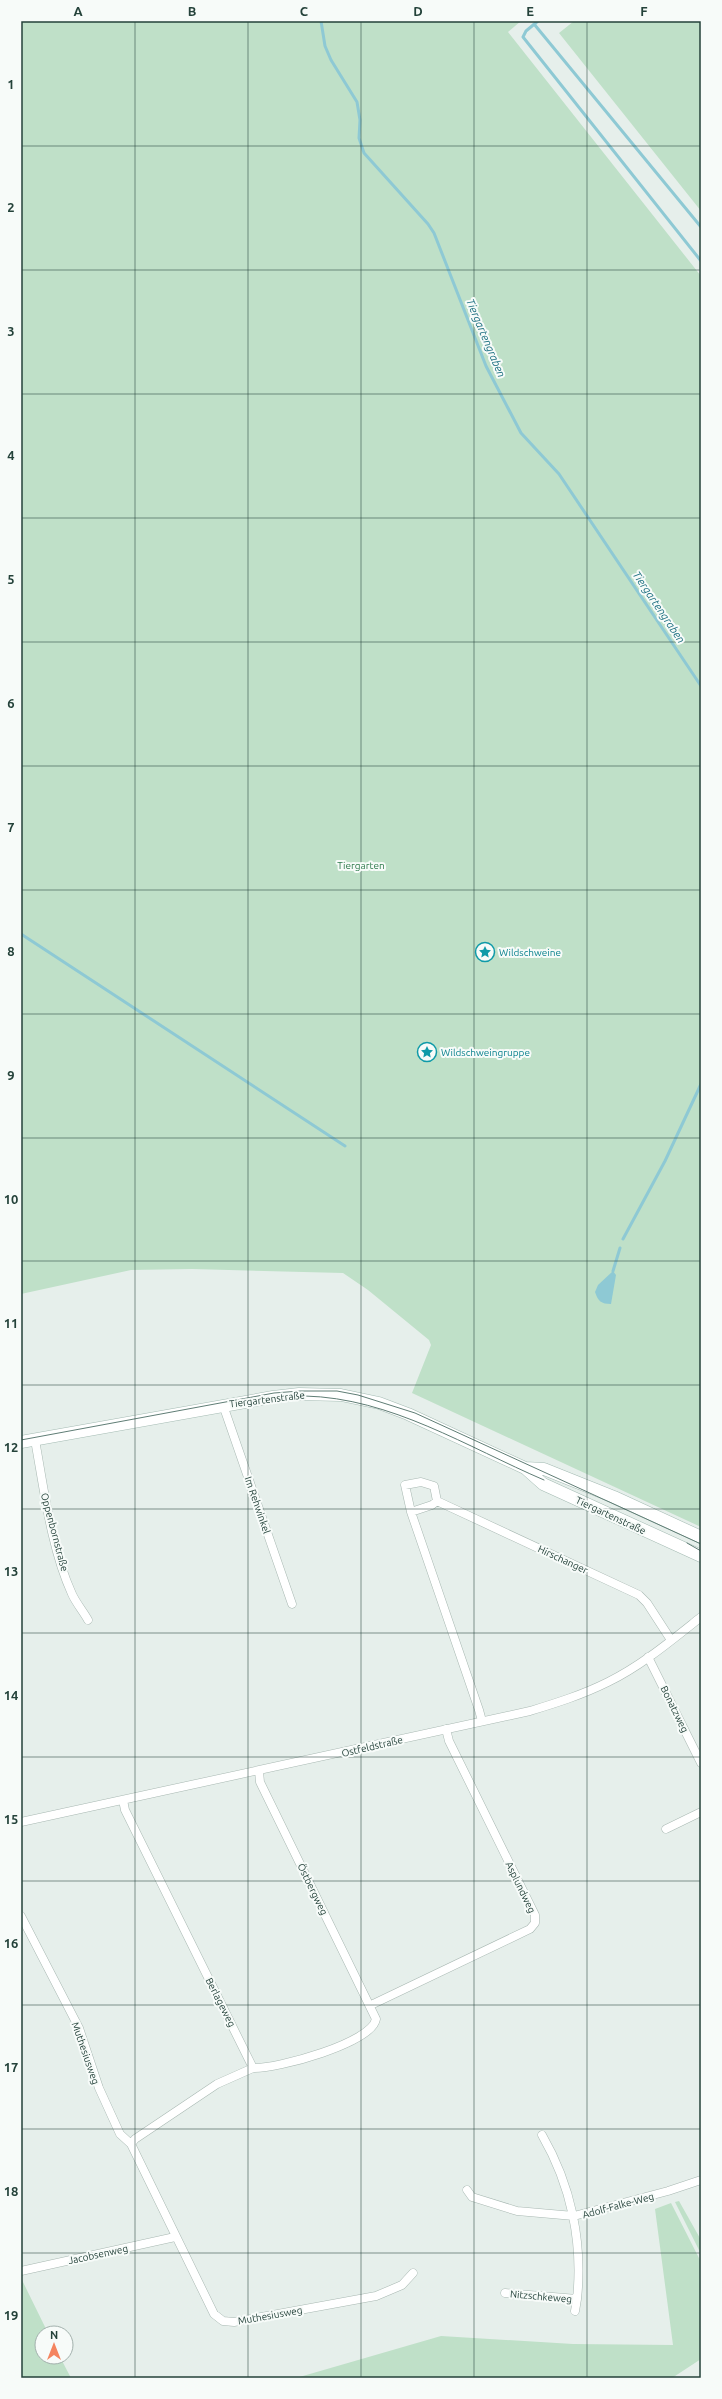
<svg xmlns="http://www.w3.org/2000/svg" width="722" height="2399" font-family="Ubuntu,sans-serif">
  <style>
    .green { fill: #bfe0c8 }
    .water { fill: #8ec9d4 }
    .lines { fill: none; stroke-linecap: round; stroke-linejoin: round }
    .stream { stroke: #8ec9d4; stroke-width: 3 }
    .minor-casing { stroke: #a8b8b2; stroke-width: 9 }
    .secondary-casing { stroke: #a4bbb3; stroke-width: 13 }
    .minor { stroke: #fff; stroke-width: 8 }
    .secondary { stroke: #fff; stroke-width: 12 }
    .tram { stroke: #5f7d75; stroke-width: 1 }
    .grid { fill: none; stroke: #24423a; stroke-width: 1; stroke-opacity: 0.55 }
    .labels { text-anchor: middle; stroke-width: 4; stroke-linejoin: round; paint-order: stroke }
    .park-label { font-size: 10px; fill: #2d7a4b; stroke: #f7fbf9 }
    .culture-label { font-size: 10px; fill: #0d838f; stroke: #f7fbf9; text-anchor: start }
    .street-label { font-size: 10px; fill: #24423a; stroke: #f7fbf9 }
    .water-label { font-size: 11px; font-style: italic; fill: #1c6f80; stroke: #f7fbf9 }
    .neatline { fill: none; stroke: #24423a; stroke-width: 1.5 }
    .grid-label { font-size: 13px; text-anchor: middle; font-weight: bold; fill: #24423a }
  </style>
  <rect width="100%" height="100%" fill="#e6efeb"/>
  <path class="green" d="M 21,21 L 521,21 L 508,32 L 701,276 L 701,1527 L 412,1393 L 431,1345 L 429,1340 L 368,1290 L 343,1273 L 192,1269 L 131,1270 L 21,1294 Z
    M 574,21 L 701,21 L 701,211 L 559,33 Z
    M 679,2201 L 701,2240 L 701,2254 L 675,2202 Z
    M 671,2203 L 701,2262 L 701,2359 L 672,2378 L 296,2378 L 441,2336 L 573,2344 L 673,2345 L 655,2209 Z
    M 21,2278 L 48,2333 L 42,2333 L 42,2357 L 60,2357 L 71,2378 L 21,2378 Z"/>
  <path class="water" d="M 613,1271 L 616,1275 L 611,1304 C 601,1304 598,1301 595,1292 L 598,1285 Z"/>
  <g class="lines">
    <path class="stream" d="M 321,21 L 325,46 L 331,60 L 357,102 L 360,120 L 359,138 L 364,153 L 428,224 L 434,233 L 486,366 L 521,433 L 559,474 L 701,686
      M 538,21 L 526,31 L 523,37 L 701,261
      M 534,24 L 701,227
      M 21,934 L 345,1146
      M 623,1239 L 665,1161 L 701,1084
      M 613,1271 L 620,1248"/>
    <g class="minor-casing">
      <path id="minor" d="M 223,1405 L 292,1604
        M 35,1440 C 44,1489 51,1548 72,1594 C 76,1603 83,1611 88,1620
        M 437,1501 L 639,1595 L 647,1603 L 671,1640
        M 411,1512 L 432,1505 L 437,1501 L 434,1486 L 421,1482 L 405,1485 L 411,1512 L 479,1710 L 482,1721
        M 648,1657 L 701,1763
        M 123,1800 L 125,1810 L 253,2068 C 277,2069 372,2043 376,2019 L 260,1782 L 259,1771
        M 21,1822 L 530,1711 C 556,1703 582,1695 608,1682 C 641,1666 672,1640 701,1617
        M 666,1829 L 701,1812
        M 21,1916 L 79,2028 L 99,2088 L 120,2134 L 131,2144 L 214,2314 L 223,2321 L 234,2322 L 376,2296 L 402,2285 L 413,2273
        M 371,2005 L 530,1929 L 535,1923 L 535,1915 L 449,1741 L 446,1729
        M 131,2144 L 135,2139 L 217,2084 L 253,2068
        M 467,2190 L 472,2197 L 517,2211 L 574,2216 L 668,2191 L 701,2180
        M 21,2271 L 175,2237
        M 505,2293 L 577,2299 C 583,2242 571,2185 542,2135
        M 575,2311 L 577,2299"/>
    </g>
    <g class="secondary-casing">
      <path id="secondary" d="M 21,1442 L 273,1397 L 299,1394 L 341,1395 L 379,1403 L 408,1414 L 525,1468 L 543,1484 L 701,1556
        M 525,1468 L 544,1469 L 614,1497 L 701,1537"/>
    </g>
    <use href="#minor" class="minor"/>
    <use href="#secondary" class="secondary"/>
    <path class="tram" d="M 305,1396 C 391,1398 467,1447 544,1480
      M 21,1440 L 274,1393 L 300,1391 L 337,1391 L 358,1395 L 415,1413 L 701,1544
      M 687,1543 L 701,1551"/>
  </g>
  <path class="grid" d="M 135,21 L 135,2378M 248,21 L 248,2378M 361,21 L 361,2378M 474,21 L 474,2378M 587,21 L 587,2378M 21,146 L 701,146M 21,270 L 701,270M 21,394 L 701,394M 21,518 L 701,518M 21,642 L 701,642M 21,766 L 701,766M 21,890 L 701,890M 21,1014 L 701,1014M 21,1138 L 701,1138M 21,1261 L 701,1261M 21,1385 L 701,1385M 21,1509 L 701,1509M 21,1633 L 701,1633M 21,1757 L 701,1757M 21,1881 L 701,1881M 21,2005 L 701,2005M 21,2129 L 701,2129M 21,2253 L 701,2253"/>
  <defs>
    <g id="sight-ring" transform="scale(1)"><circle r="9.5" fill="#f7fbf9" stroke="#0f9aa8" stroke-width="1.5"/><path d="M0-6L1.8-2.2L6-1.7L2.9 1.2L3.7 5.4L0 3.3L-3.7 5.4L-2.9 1.2L-6-1.7L-1.8-2.2Z" fill="#0f9aa8"/></g>
  </defs>
  <g fill-rule="evenodd">
    <use href="#sight-ring" x="485" y="952"/>
    <use href="#sight-ring" x="427" y="1052"/>
  </g>
  <g class="labels">
    <g class="park-label">
      <text x="361" y="869">Tiergarten</text>
    </g>
    <g class="culture-label">
      <text x="499" y="956">Wildschweine</text>
      <text x="441" y="1056">Wildschweingruppe</text>
    </g>
    <g class="street-label">
      <text transform="translate(267 1399) rotate(-7)" y="4">Tiergartenstraße</text>
      <text transform="translate(258 1505) rotate(71)" y="4">Im Rehwinkel</text>
      <text transform="translate(611 1515) rotate(25)" y="4">Tiergartenstraße</text>
      <text transform="translate(55 1532) rotate(75)" y="4">Oppenbornstraße</text>
      <text transform="translate(563 1559) rotate(25)" y="4">Hirschanger</text>
      <text transform="translate(675 1709) rotate(64)" y="4">Bonatzweg</text>
      <text transform="translate(372 1746) rotate(-13)" y="4">Ostfeldstraße</text>
      <text transform="translate(521 1887) rotate(64)" y="4">Asplundweg</text>
      <text transform="translate(313 1889) rotate(64)" y="4">Östbergweg</text>
      <text transform="translate(221 2002) rotate(63)" y="4">Berlageweg</text>
      <text transform="translate(86 2053) rotate(71)" y="4">Muthesiusweg</text>
      <text transform="translate(618 2205) rotate(-15)" y="4">Adolf-Falke-Weg</text>
      <text transform="translate(98 2254) rotate(-12)" y="4">Jacobsenweg</text>
      <text transform="translate(541 2296) rotate(5)" y="4">Nitzschkeweg</text>
      <text transform="translate(270 2315) rotate(-10)" y="4">Muthesiusweg</text>
    </g>
    <g class="water-label">
      <text transform="translate(486 338) rotate(67)" y="4">Tiergartengraben</text>
      <text transform="translate(659 607) rotate(56)" y="4">Tiergartengraben</text>
    </g>
  </g>
  <rect width="722" height="2399" fill="none" stroke="#f7fbf9" stroke-width="44"/>
  <g transform="translate(54 2345)"><circle r="19" fill="#f7fbf9" stroke="#a3b1ad"/>
  <path d="M0-3L7 15L0 10L-7 15Z" fill="#f4845f"/>
  <text y="-6" font-size="11" font-weight="bold" text-anchor="middle" fill="#24423a">N</text>
  </g>
  <rect x="22" y="22" width="678" height="2355" class="neatline"/>
  <g class="grid-label">
    <text x="78" y="16">A</text>
    <text x="192" y="16">B</text>
    <text x="304" y="16">C</text>
    <text x="418" y="16">D</text>
    <text x="530" y="16">E</text>
    <text x="644" y="16">F</text>
    <text x="11" y="89">1</text>
    <text x="11" y="212">2</text>
    <text x="11" y="336">3</text>
    <text x="11" y="460">4</text>
    <text x="11" y="584">5</text>
    <text x="11" y="708">6</text>
    <text x="11" y="832">7</text>
    <text x="11" y="956">8</text>
    <text x="11" y="1080">9</text>
    <text x="11" y="1204">10</text>
    <text x="11" y="1328">11</text>
    <text x="11" y="1452">12</text>
    <text x="11" y="1576">13</text>
    <text x="11" y="1700">14</text>
    <text x="11" y="1824">15</text>
    <text x="11" y="1948">16</text>
    <text x="11" y="2072">17</text>
    <text x="11" y="2196">18</text>
    <text x="11" y="2320">19</text>
  </g>
</svg>
